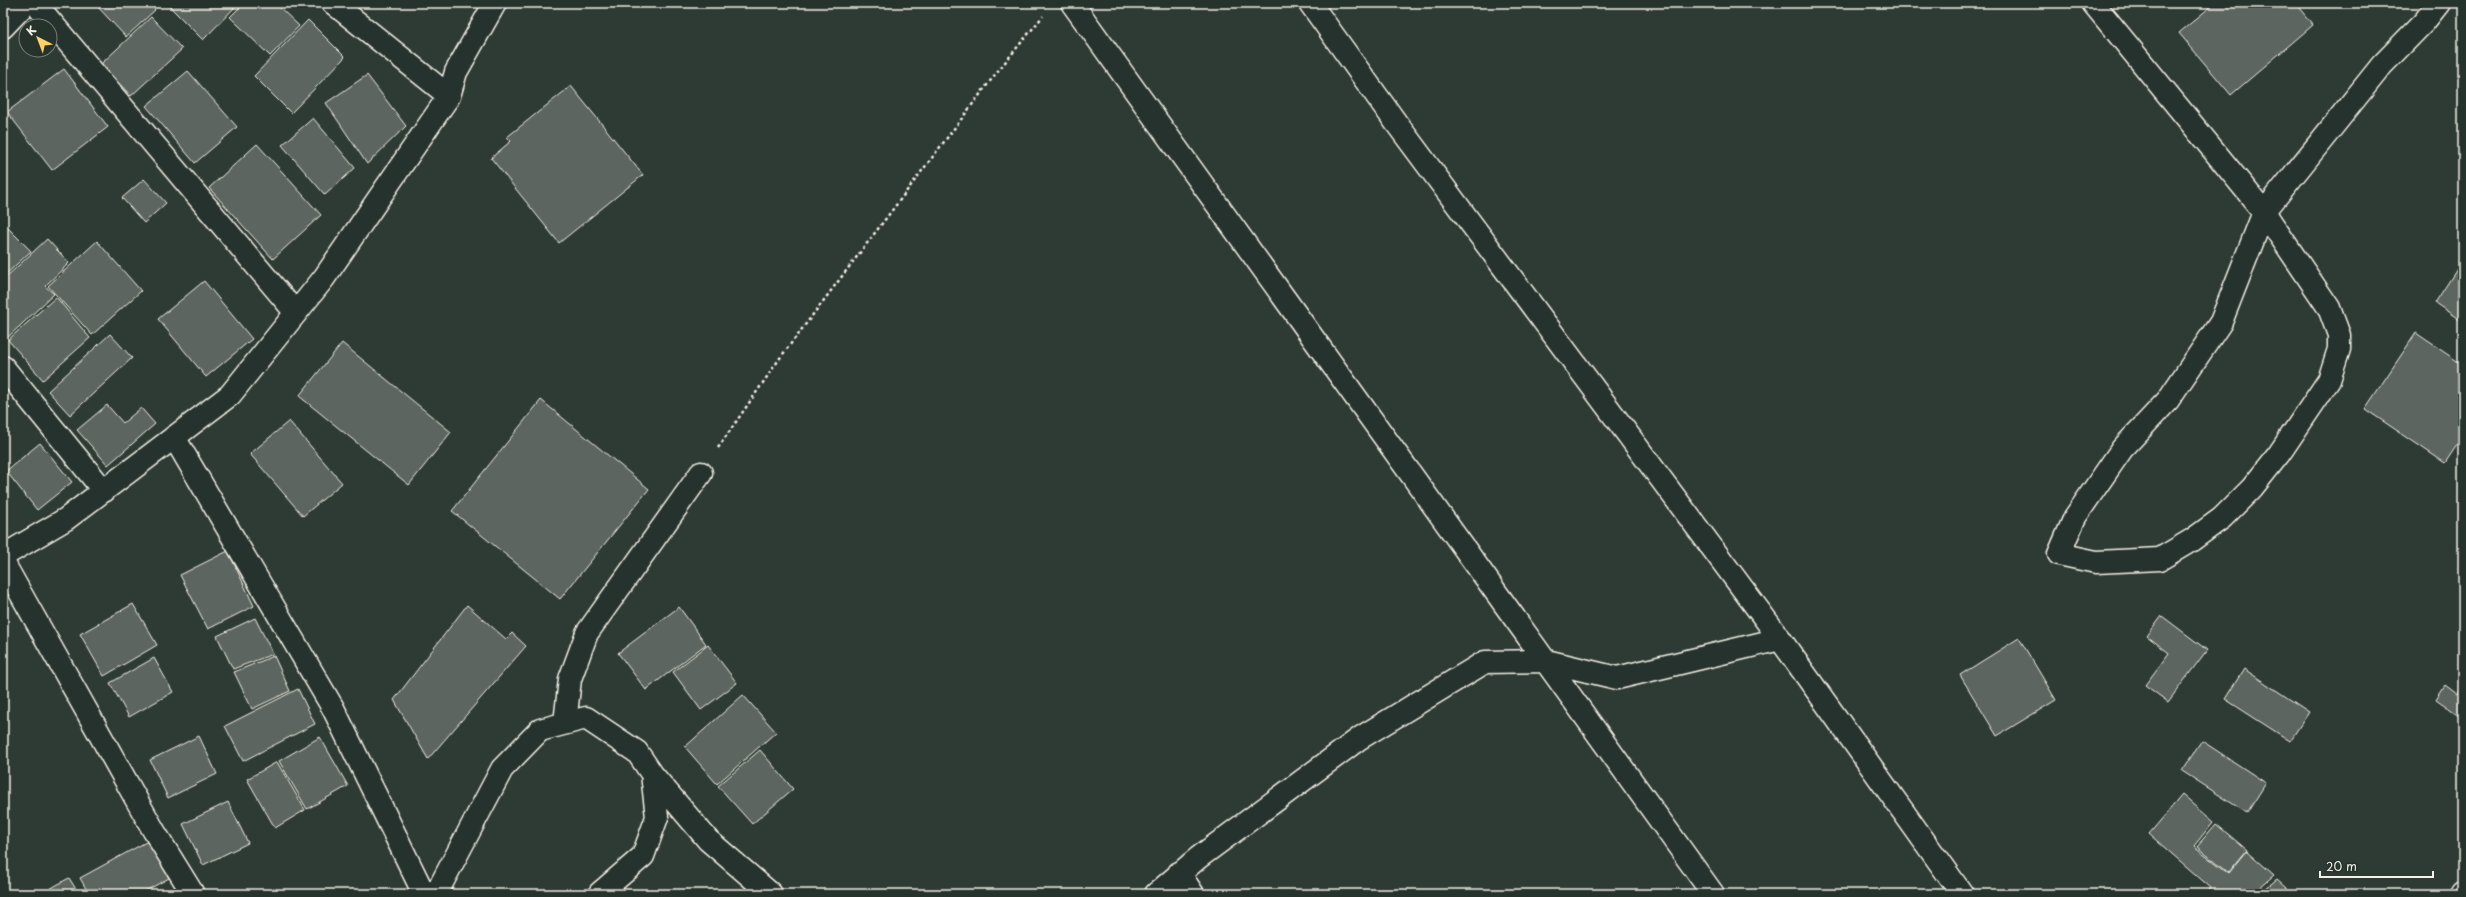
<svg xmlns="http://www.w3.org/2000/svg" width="2466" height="897" font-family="'Playpen Sans',sans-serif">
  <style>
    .building { fill: #5c655e; stroke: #f4f1e8 }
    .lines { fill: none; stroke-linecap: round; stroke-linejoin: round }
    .street-casing { stroke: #f4f1e8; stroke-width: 25 }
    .secondary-casing { stroke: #f4f1e8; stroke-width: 25 }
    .path { stroke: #f4f1e8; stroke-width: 2.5; stroke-dasharray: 3 3; stroke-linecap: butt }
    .street { stroke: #26332d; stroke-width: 22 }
    .secondary { stroke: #26332d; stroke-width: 22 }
  </style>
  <rect width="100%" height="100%" fill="#2e3b34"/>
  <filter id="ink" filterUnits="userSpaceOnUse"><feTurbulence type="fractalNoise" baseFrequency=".025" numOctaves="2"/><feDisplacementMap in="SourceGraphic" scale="8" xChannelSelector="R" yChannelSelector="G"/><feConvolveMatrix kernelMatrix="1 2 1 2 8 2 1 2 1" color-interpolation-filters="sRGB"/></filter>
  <g filter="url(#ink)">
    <path class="building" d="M 99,3 L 148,3 L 155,10 L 126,37 L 96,5 Z
      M 166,3 L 239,3 L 203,40 Z
      M 244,3 L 275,3 L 299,26 L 270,56 L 230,17 Z
      M 2215,3 L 2295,3 L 2313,25 L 2231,95 L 2179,33 Z
      M 151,17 L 182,49 L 131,96 L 101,64 Z
      M 308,20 L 345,57 L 291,113 L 254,76 Z
      M 64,69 L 108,127 L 52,170 L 7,112 Z
      M 188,71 L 237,127 L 195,163 L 146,106 Z
      M 367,75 L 406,126 L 367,164 L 326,103 Z
      M 571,86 L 643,175 L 559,243 L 491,158 L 511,141 L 507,137 Z
      M 313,118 L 355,168 L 325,195 L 282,145 Z
      M 257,144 L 321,215 L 273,259 L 209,188 Z
      M 144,179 L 166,203 L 144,223 L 122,198 Z
      M 3,223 L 31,251 L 3,277 Z
      M 47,239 L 69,263 L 45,286 L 54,294 L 7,338 L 3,333 L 3,280 Z
      M 97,241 L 141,291 L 92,335 L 48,286 Z
      M 2457,269 L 2463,273 L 2463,322 L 2435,303 Z
      M 204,281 L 252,339 L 206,377 L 158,319 Z
      M 56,297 L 90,338 L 43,380 L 8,340 Z
      M 2416,333 L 2463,365 L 2463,436 L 2445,463 L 2365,409 Z
      M 110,334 L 132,358 L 70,415 L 48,391 Z
      M 342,343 L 451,432 L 409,485 L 299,396 Z
      M 541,400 L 649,489 L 560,599 L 452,511 Z
      M 3,401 L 10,408 L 3,415 Z
      M 107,405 L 123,423 L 141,408 L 155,424 L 108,465 L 77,430 Z
      M 289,421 L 342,483 L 303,516 L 250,454 Z
      M 40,443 L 72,482 L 37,510 L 6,471 Z
      M 228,551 L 254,606 L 208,629 L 180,575 Z
      M 133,604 L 157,645 L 104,676 L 80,634 Z
      M 467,605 L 506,639 L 512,633 L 526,646 L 428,759 L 394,700 Z
      M 679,607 L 706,644 L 646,690 L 618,653 Z
      M 2162,616 L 2207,650 L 2168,702 L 2145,685 L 2169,653 L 2147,636 Z
      M 255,618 L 273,654 L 233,669 L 217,636 Z
      M 2019,638 L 2056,700 L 1997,736 L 1960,675 Z
      M 708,645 L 737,683 L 701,710 L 673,672 Z
      M 274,656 L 290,691 L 252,709 L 234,672 Z
      M 154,658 L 173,692 L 129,717 L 110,683 Z
      M 2244,669 L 2309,712 L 2290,741 L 2225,699 Z
      M 2463,684 L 2463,718 L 2436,699 L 2445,685 L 2457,694 Z
      M 298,689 L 315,724 L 243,761 L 225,726 Z
      M 743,695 L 776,732 L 717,784 L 685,747 Z
      M 199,736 L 217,774 L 168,798 L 150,760 Z
      M 320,737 L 348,786 L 307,809 L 279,761 Z
      M 2202,741 L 2266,783 L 2247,813 L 2182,771 Z
      M 760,750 L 793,789 L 752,824 L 718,786 Z
      M 277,762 L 305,810 L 275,828 L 247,779 Z
      M 2182,795 L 2213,822 L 2194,846 L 2229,873 L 2247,851 L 2274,875 L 2252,894 L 2205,894 L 2211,888 L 2149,834 Z
      M 228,802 L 248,843 L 203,865 L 183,824 Z
      M 2216,824 L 2247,850 L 2229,872 L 2197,846 Z
      M 148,841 L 169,878 L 140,894 L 89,894 L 80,878 Z
      M 69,878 L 79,894 L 41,894 Z
      M 2277,879 L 2294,894 L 2259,894 Z"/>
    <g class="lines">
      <g class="street-casing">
        <path id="street" d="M 35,3 L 296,313
          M 333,3 L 449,96
          M 1072,3 L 1713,894
          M 2093,3 L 2264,212 L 2329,308 L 2339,335 L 2339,349 L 2329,380 L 2279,454 L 2252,488 L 2222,518 L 2192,540 L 2160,559 L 2096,562 L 2059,554 L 2075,517 L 2122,449 L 2168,400 L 2221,322 L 2264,212 L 2382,65 L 2424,22 L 2439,3
          M 3,27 L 26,3
          M 3,367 L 104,491
          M 174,437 L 333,708 L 424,894
          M 3,556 L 66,519 L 230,395 L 324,278 L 449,96 L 456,72 L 495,3
          M 3,562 L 154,831 L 193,894
          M 565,723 L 570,679 L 587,633 L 701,473
          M 652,774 L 708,840 L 771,894
          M 1179,873 L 1193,894
          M 436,894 L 502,769 L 540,730 L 586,718 L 637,752 L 652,774 L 657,817 L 643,856 L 600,893
          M 1156,894 L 1198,858 L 1360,738 L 1485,662 L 1546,661 L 1617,678 L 1780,639
          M 2463,894 L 2463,892"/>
      </g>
      <g class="secondary-casing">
        <path id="secondary" d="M 1310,3 L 1397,124 L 1780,639 L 1962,894"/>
      </g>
      <path class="path" d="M 718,448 L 780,358 L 997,72 L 1043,16"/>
      <use href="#street" class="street"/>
      <use href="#secondary" class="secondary"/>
    </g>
  </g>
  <rect width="2466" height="897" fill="none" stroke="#26332d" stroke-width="16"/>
  <rect x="8" y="8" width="2450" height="881" fill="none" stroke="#f4f1e8" stroke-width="1.5" filter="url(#ink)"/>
  <g transform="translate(38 38) rotate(318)"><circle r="19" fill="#26332d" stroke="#787f78"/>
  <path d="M0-3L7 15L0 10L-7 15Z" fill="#ffd166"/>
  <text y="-6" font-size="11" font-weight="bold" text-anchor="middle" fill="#f4f1e8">K</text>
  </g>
  <path d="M2320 871v6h113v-6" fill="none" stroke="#f4f1e8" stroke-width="2"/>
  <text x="2326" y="871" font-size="12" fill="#f4f1e8" stroke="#26332d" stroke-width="3" paint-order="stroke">20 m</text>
</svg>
